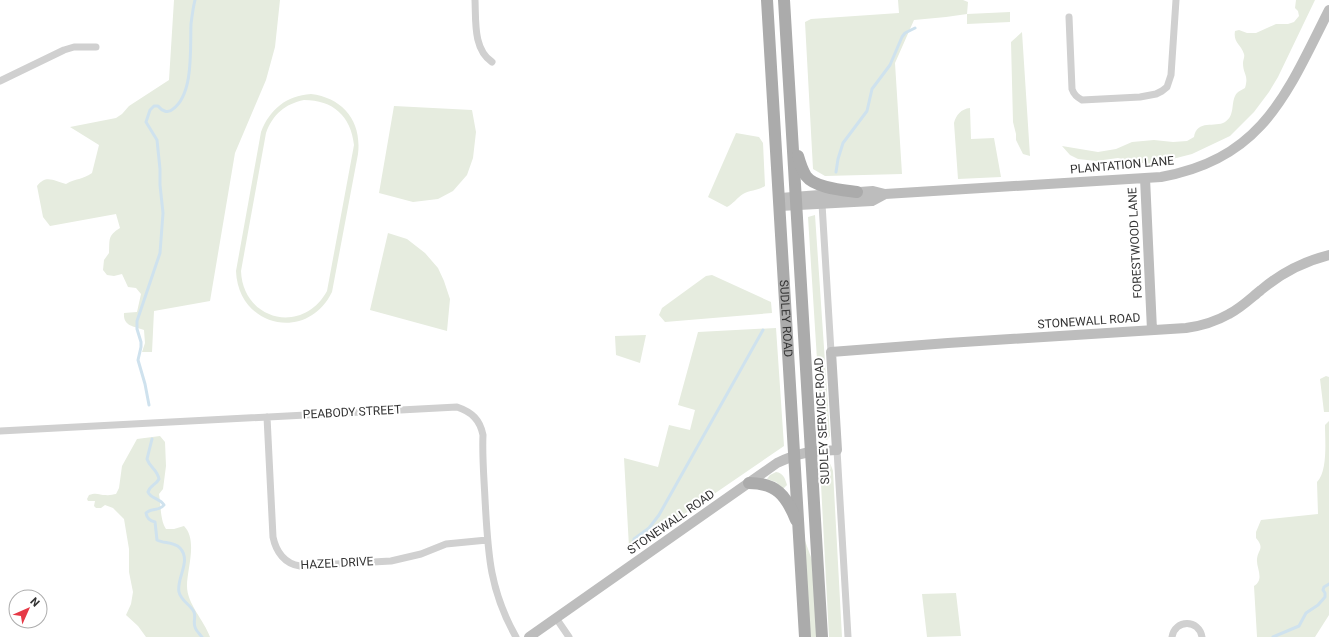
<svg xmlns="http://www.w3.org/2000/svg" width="1329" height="637" font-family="Roboto,sans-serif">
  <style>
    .green { fill: #e6ecdf; fill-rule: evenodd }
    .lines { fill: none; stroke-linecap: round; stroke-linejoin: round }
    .stream { stroke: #cfe2ee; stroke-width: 3 }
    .street { stroke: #d0d0d0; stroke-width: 7 }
    .secondary { stroke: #bdbdbd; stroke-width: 10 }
    .primary { stroke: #ababab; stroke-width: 12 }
    .labels { text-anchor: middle; stroke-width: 4; stroke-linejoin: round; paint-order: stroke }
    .street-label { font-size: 12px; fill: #333; stroke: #fff }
  </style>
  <rect width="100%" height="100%" fill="#fff"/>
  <path class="green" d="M 174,0 L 280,0 L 275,47 L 266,80 L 235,153 L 210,301 L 154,311 L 152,352 L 142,352 L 145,343 L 144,330 C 133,326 123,326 124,313 L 137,312 L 141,294 L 136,288 L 128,287 L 122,274 L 114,276 L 107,275 L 103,270 L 104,260 L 109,253 C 110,240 107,236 120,228 L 116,214 L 50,226 L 43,217 L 37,186 C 46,174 54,181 66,184 C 76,178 82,180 92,173 L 99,145 L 70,127 L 116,118 L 122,114 L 129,106 L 169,80 Z
    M 898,0 L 963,0 L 968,2 L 967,14 L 1010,12 L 1010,22 L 967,24 L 967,14 L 946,17 L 914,20 L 895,63 L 902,174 L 825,176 L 813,169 L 805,22 L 811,19 L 899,13 Z
    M 1296,0 L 1315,0 L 1278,77 L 1269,92 L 1254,112 L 1230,136 L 1192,154 L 1153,164 L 1133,162 L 1118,158 L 1096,161 L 1078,159 L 1070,155 L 1062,146 L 1098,152 L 1116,149 L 1132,142 L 1154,140 L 1173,142 L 1187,141 L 1194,137 C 1197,119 1215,128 1225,122 C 1236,115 1230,101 1237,93 C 1239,91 1243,89 1245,88 C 1249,74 1243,75 1243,63 C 1243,60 1245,57 1244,54 C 1241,44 1233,43 1235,31 L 1239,30 L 1247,33 L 1256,33 L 1276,24 L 1288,24 L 1294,22 L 1299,16 L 1298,11 L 1295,8 Z
    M 1022,32 L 1030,156 L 1023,154 L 1016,140 L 1016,134 L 1013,122 L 1011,42 Z
    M 311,94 C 343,98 362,121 358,154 L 332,292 C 307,343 238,327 236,271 L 261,132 C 270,109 286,96 311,94 ZM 304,100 C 333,100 351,116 354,145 L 327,291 C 303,335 243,321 241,271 L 266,133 C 273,114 285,104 304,100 Z
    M 394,106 L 472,110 L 476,132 L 473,158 L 467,175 L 453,191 L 438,199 L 413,202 L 379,193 Z
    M 970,108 L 971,139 L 994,138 L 1001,177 L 958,179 L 954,123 C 956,115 961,109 970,108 Z
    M 736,133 L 759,137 L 763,143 L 765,186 C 757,191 750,190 743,194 C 737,198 733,204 727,207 L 708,197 Z
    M 815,215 L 830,436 L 827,440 L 822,439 L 808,217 Z
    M 388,233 L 407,239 L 425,253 L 438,268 L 444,281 L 450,299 L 447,331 L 370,310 Z
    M 712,275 L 771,302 L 772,313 L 665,322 L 659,315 L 662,308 L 706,276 Z
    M 776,328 L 784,446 L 638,546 L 629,547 L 624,458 L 658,467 L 669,425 L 690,430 L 695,410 L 678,405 L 698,332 Z
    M 646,335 L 640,363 L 616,355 L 615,336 Z
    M 1326,376 L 1329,377 L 1329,412 L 1324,412 L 1320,379 Z
    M 1329,421 L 1329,615 L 1315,637 L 1257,637 L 1254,586 C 1265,579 1256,568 1257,559 C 1258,549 1265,549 1256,538 L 1256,532 L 1261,520 L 1318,514 L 1317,482 C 1328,471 1325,440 1325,425 Z
    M 160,436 L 165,442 L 166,466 L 163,489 L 159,494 C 161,505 160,520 166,529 L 174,529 L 184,526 C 198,540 187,569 187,586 C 187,604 204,620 210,637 L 146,637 L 138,626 L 126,615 L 131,604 L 133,592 L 129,572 L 129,549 L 124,519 L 113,508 L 105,505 L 101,508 L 96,508 L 94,506 L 95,501 L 88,501 L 87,499 L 89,495 C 97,492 99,495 106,495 C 109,496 113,494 116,494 L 119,488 L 122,466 L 137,439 Z
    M 824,461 C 830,461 831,465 833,471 L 842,637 L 829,637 L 820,465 Z
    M 776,472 C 783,473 785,478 787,485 L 783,489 L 776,482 L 767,479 L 770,475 Z
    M 804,538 L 812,560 L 817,637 L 810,637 Z
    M 956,593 L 961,636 L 927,637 L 922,594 Z"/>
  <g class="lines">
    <path class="stream" d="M 836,172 L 838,159 L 843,143 L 867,111 L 872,89 L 890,65 L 902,37 L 905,33 L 915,28
      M 149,405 L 145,384 L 138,360 L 141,347 L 141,342 L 137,329 L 137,321 L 160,253 L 163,213 L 160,185 L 160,169 L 157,140 L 146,122 L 150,110 L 154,106 L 158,106 C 162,111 168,114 173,109 C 194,94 190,48 191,24 C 192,16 193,8 195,0
      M 152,439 L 147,459 C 150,468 157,469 159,479 C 156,485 150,485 148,492 C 151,499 160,498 164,505 C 160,511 151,508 146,513 C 147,519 150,521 155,522 L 157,540 C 164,544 173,541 180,548 C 192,561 176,578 179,592 C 181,601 190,604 194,612 C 196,617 193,622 195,627 C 196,631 200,634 202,637
      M 633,549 L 634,539 L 649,528 L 659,515 L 763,330
      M 1273,637 L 1299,626 L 1306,613 L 1318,605 L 1325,597 L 1325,593 L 1323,590 L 1324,587 L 1329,584"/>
    <path class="street" d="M 475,0 C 476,21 473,49 492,62
      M 1069,17 L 1072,89 C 1074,95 1077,97 1082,100 L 1140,97 L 1156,94 L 1162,91 L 1167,87 L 1171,75 L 1176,0
      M 0,81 L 64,50 L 74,47 L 96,47
      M 822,204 L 831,352
      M 267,417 L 273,537 C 276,552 285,564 300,566 L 391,561 L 421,554 L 446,544 L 487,540
      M 0,431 L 457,407 C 472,412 480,420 483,435 C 482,456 484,478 485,499 C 488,553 489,589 516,637
      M 837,450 L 848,637
      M 556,618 L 569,637
      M 1172,637 C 1175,619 1199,619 1202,637"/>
    <path class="secondary" d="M 1145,178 L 1152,330
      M 780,198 L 873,191 L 885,194 L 1161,177 C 1263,159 1287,93 1329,10
      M 780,206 L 872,201 L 885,194
      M 529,637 L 777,463 C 800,452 812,451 837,450 L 831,352 L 948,343 L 1186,328 C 1201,326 1215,322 1229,314 C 1241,308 1251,298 1261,290 C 1280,274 1305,261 1329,255"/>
    <g class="primary">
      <path id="s1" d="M 767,0 L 805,637"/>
      <path d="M 784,0 L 822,637"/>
      <path d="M 798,156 C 800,163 802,170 806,176 C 815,188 843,190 857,192"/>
      <path d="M 749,483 C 776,483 786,495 796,520"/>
    </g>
  </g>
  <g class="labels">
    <g class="street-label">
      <text transform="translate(1122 165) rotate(-5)" y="4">PLANTATION LANE</text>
      <text transform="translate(1135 243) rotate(-93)" y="4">FORESTWOOD LANE</text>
      <text dy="4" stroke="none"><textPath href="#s1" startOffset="319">SUDLEY ROAD</textPath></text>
      <text transform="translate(1089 321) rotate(-4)" y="4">STONEWALL ROAD</text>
      <text transform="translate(352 412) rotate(-3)" y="4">PEABODY STREET</text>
      <text transform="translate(822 421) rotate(-93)" y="4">SUDLEY SERVICE ROAD</text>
      <text transform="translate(671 522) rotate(-35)" y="4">STONEWALL ROAD</text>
      <text transform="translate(337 563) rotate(-3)" y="4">HAZEL DRIVE</text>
    </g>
  </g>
  <g transform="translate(28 609) rotate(45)"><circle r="19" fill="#ffffff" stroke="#adadad"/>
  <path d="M0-3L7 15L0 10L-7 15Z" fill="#e63946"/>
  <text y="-6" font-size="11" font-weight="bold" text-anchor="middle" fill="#333333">N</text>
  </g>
</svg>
